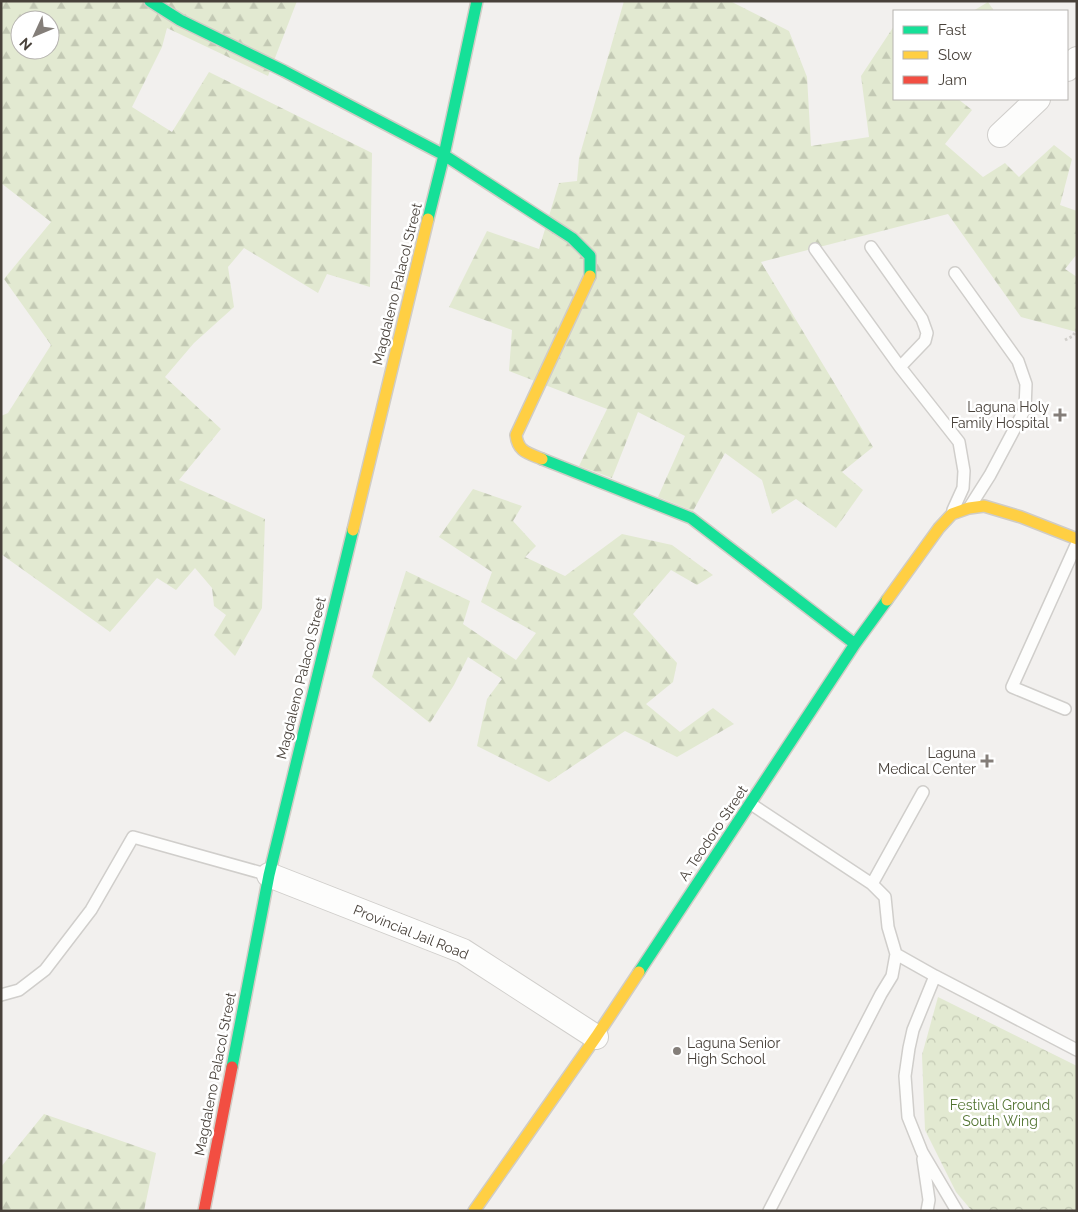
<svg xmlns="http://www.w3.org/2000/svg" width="1078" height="1212" font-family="Raleway,sans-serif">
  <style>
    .forest { fill: url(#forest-firs); fill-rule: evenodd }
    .park { fill: url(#park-crowns) }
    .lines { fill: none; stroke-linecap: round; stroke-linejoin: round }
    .lane-casing { stroke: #d0cecb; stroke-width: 14 }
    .street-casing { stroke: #d0cecb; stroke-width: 26 }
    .fast-casing { stroke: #d0ccc5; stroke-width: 14 }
    .slow-casing { stroke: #d0ccc5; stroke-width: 14 }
    .jam-casing { stroke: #d0ccc5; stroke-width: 14 }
    .path { stroke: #d2d0cc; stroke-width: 3; stroke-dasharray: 2.5 2.5; stroke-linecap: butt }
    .lane { stroke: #fdfdfc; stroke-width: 11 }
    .street { stroke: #fdfdfc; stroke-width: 24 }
    .fast { stroke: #16e098; stroke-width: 11 }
    .slow { stroke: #ffcf43; stroke-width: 11 }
    .jam { stroke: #f24e42; stroke-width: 11 }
    .poi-dot { fill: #847e79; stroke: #fff; stroke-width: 2 }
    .labels { text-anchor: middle; stroke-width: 5; stroke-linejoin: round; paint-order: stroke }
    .street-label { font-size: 14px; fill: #48413a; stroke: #fff }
    .poi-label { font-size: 14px; fill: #48413a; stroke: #fff; text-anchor: end }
    .park-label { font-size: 14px; fill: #527432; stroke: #fff }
  </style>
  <defs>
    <pattern id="forest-firs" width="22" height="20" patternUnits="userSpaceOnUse" patternTransform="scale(1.25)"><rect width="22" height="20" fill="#e2e9d1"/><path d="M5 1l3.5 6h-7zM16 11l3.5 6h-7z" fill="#c3c9b4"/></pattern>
    <pattern id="park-crowns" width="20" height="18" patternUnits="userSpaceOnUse" patternTransform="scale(1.25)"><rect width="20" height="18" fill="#e2e9d1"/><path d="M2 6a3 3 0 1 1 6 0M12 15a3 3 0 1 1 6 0" fill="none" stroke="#c3c9b4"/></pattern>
  </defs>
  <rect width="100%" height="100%" fill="#f2f0ee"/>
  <path class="forest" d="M 1,1 L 297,1 L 268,76 L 167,28 L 162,47 L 132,107 L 172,132 L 209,72 L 372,153 L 370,287 L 327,274 L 318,293 L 244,248 L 228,267 L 234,307 L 194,343 L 165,377 L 221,429 L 179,480 L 265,519 L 262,608 L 235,656 L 214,635 L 226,615 L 214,606 L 212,588 L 195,568 L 176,590 L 157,578 L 110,632 L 1,554 L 1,416 L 8,413 L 51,345 L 4,279 L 51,222 L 1,183 ZM 20,20 L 50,20 L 50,50 L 20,50 Z
    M 624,1 L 730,1 L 789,31 L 807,77 L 811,146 L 869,137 L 861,76 L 894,26 L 894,99 L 958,99 L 972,110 L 945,144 L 983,177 L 1005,163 L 1019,177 L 1054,145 L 1072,159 L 1060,205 L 1077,211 L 1077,254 L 1065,269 L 1077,277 L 1077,332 L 1021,317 L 948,214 L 761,262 L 873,447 L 842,472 L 863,490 L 836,528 L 796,499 L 772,514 L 762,480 L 725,453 L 693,511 L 658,497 L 685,436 L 638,412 L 612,478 L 579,466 L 607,409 L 509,371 L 512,330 L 449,307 L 487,231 L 539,249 L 559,183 L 577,181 L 579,158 Z
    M 988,2 L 994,11 L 973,11 Z
    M 473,489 L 522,506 L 513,521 L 536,546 L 525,557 L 565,576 L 622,534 L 672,545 L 713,575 L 697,585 L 671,570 L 633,614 L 677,663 L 673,682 L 646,704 L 680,732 L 713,708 L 734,724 L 677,757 L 625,731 L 549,782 L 477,746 L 487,699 L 502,679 L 468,657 L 454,685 L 430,723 L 372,677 L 406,571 L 470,601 L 463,624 L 516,660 L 536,633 L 481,602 L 492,572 L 439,537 Z
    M 44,1114 L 156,1153 L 144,1211 L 1,1211 L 1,1167 Z"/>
  <path class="park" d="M 938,997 L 1077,1066 L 1077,1211 L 972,1211 L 956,1192 L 925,1130 L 922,1055 Z"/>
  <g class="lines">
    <g class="lane-casing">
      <path id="lane" d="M 871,247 L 922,319 L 927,333 L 925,341 L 900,367
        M 815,249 L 900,367 L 959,442 L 964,471 L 963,488 L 953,510
        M 955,273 L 1018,361 L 1026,384 L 1025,409 L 990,475 L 971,505
        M 1065,709 L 1012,687 L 1077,543
        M 923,792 L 872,884 L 885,897 L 888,927 L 896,954 L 935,976 L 1077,1050
        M 751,804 L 872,884
        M 935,976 L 913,1030 L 909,1048 L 905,1076 L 908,1117 L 922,1152 L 957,1211
        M 1,995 L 19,990 L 45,970 L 91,910 L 133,837 L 269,875
        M 923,1159 L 929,1200 L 927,1211
        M 769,1211 L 881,994 L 892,976 L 896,954"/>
    </g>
    <g class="street-casing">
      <path id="street" d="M 1067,69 L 1077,59
        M 1000,135 L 1038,99
        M 269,875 L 463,951 L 596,1037"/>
    </g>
    <g class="fast-casing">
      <path id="fast" d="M 150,1 L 180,20 L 284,71 L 444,155 L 572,238 L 590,256 L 590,276
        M 428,219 L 444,155 L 477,1
        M 542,459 L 691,518 L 855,644
        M 639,972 L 855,644 L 887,600
        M 232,1067 L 269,875 L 353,530"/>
    </g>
    <g class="slow-casing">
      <path id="slow" d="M 542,459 C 528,453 518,452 516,435 L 590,276
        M 353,530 L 428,219
        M 887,600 L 939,528 L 952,514 L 969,508 L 984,506 L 1021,517 L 1077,539
        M 474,1211 L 596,1037 L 639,972"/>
    </g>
    <g class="jam-casing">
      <path id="jam" d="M 204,1211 L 232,1067"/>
    </g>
    <path class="path" d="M 1065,340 L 1073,336 L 1077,329"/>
    <use href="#lane" class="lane"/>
    <use href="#street" class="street"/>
    <use href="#fast" class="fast"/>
    <use href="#slow" class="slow"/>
    <use href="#jam" class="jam"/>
  </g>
  <g class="poi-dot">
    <path d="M1057.5 407.5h5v5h5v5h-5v5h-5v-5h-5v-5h5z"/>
    <path d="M984.5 753.5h5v5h5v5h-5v5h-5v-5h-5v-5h5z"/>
    <circle cx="677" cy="1051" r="5"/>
  </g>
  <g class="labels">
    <g class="street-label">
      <text transform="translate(397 284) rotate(-76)" y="5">Magdaleno Palacol Street</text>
      <text transform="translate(301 678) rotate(-76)" y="5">Magdaleno Palacol Street</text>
      <text transform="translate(713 833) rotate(-56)" y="5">A. Teodoro Street</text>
      <text transform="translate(411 932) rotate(22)" y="5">Provincial Jail Road</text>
      <text transform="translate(215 1074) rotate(-79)" y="5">Magdaleno Palacol Street</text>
    </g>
    <g class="poi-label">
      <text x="1049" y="412">Laguna Holy<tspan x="1049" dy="16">Family Hospital</tspan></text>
      <text x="976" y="758">Laguna<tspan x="976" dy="16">Medical Center</tspan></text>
      <text x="687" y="1048" text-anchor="start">Laguna Senior<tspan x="687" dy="16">High School</tspan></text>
    </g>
    <g class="park-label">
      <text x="1000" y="1110">Festival Ground<tspan x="1000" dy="16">South Wing</tspan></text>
    </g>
  </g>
  <rect width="1078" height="1212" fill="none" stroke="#48413a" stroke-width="5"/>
  <rect x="893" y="10" width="175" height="90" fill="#ffffff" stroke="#b6b3b0"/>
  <rect x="903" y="26" width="25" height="8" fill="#16e098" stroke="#b6b3b0"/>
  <text x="938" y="35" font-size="15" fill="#48413a">Fast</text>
  <rect x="903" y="51" width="25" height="8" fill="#ffcf43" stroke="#b6b3b0"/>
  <text x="938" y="60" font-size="15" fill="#48413a">Slow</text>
  <rect x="903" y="76" width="25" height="8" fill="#f24e42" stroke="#b6b3b0"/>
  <text x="938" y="85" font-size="15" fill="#48413a">Jam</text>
  <g transform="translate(35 35) rotate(226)"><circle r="24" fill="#ffffff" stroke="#b6b3b0"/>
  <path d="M0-4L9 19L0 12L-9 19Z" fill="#847e79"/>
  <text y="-8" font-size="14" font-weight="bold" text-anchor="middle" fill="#48413a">N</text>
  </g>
</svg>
